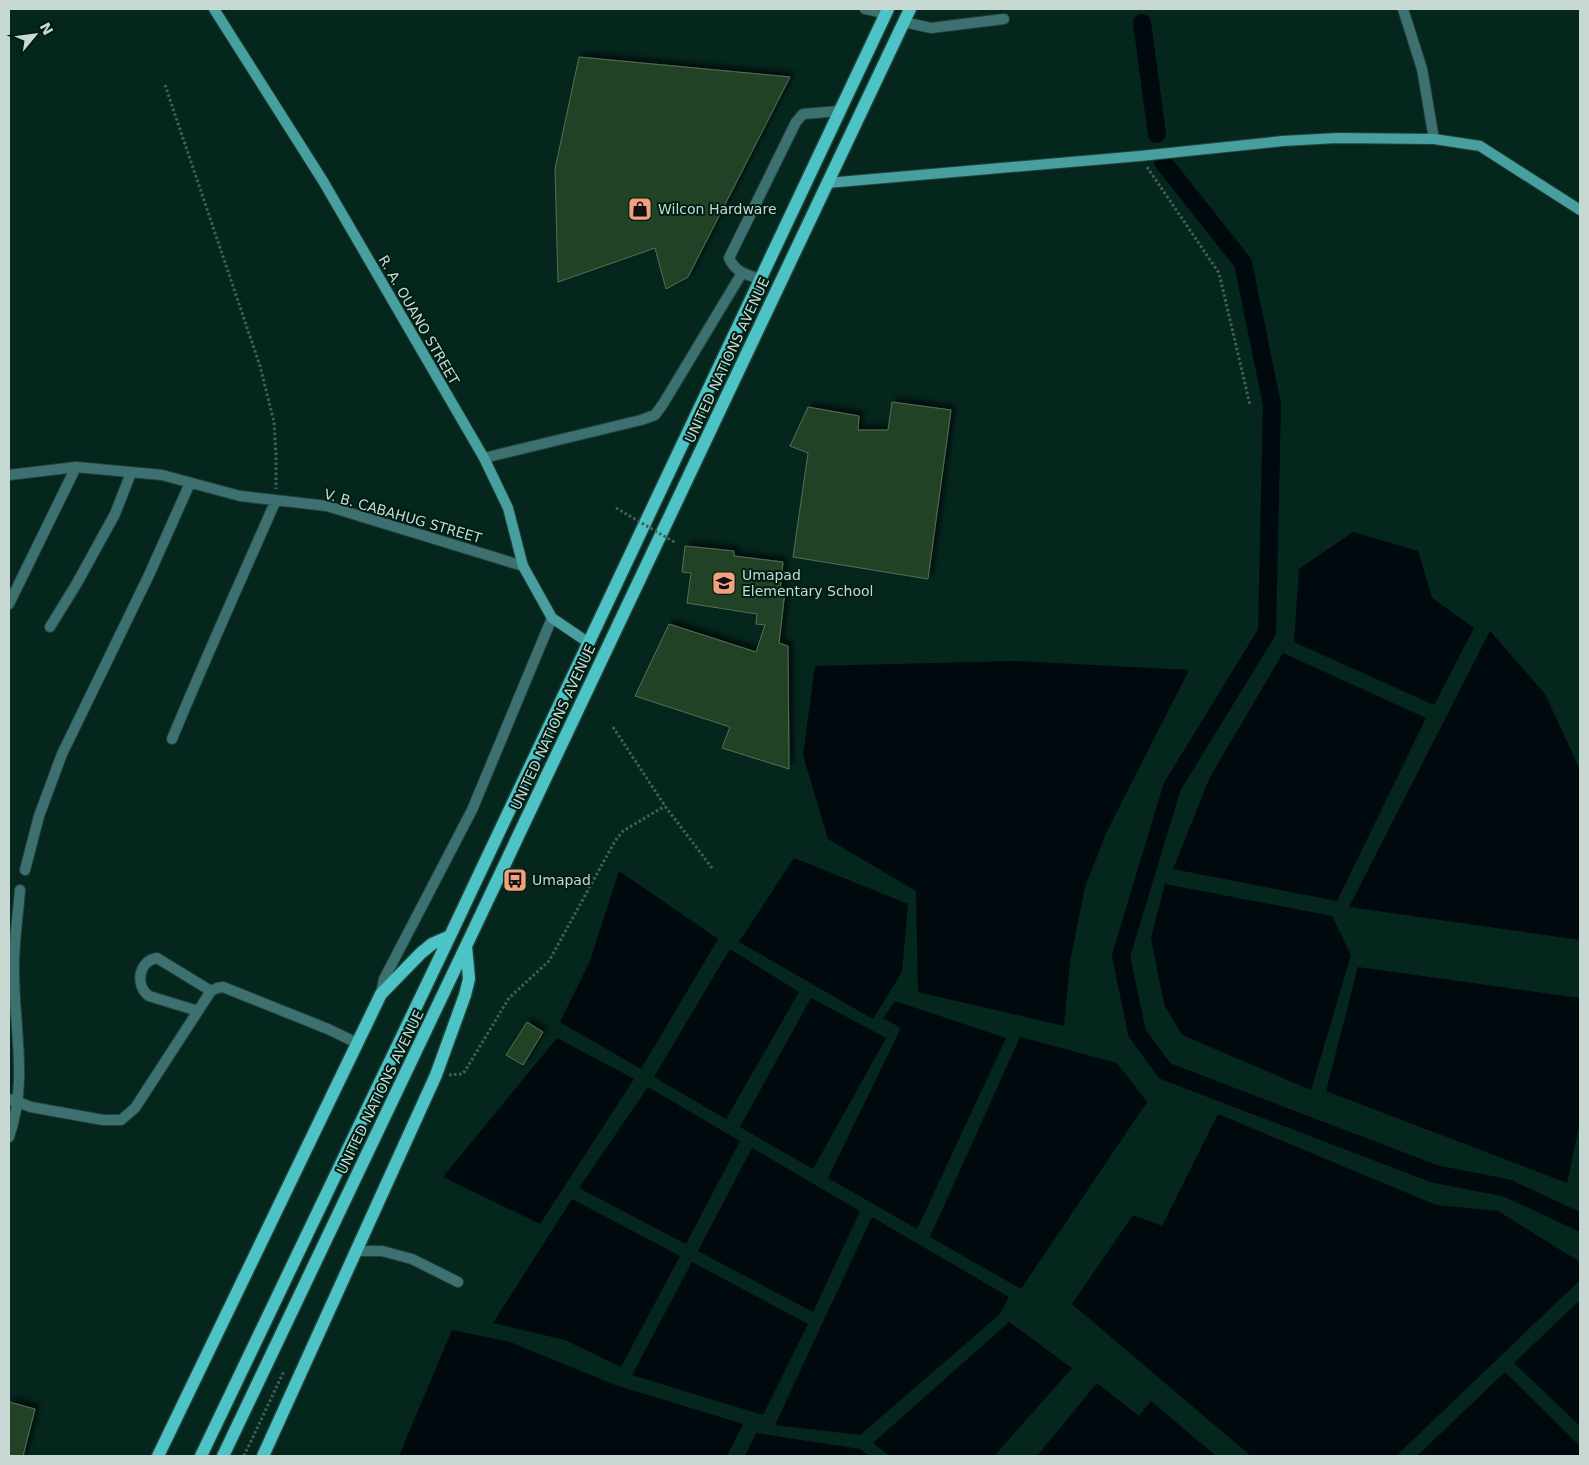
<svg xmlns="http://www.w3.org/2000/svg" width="1589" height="1465" font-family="'DejaVu Sans',sans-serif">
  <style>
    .water { fill: #00090e }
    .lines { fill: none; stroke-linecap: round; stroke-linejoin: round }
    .canal { stroke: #00090e; stroke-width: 18 }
    .building { fill: #234225; stroke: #576e58; filter: url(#shadow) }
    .lane-casing { stroke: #23433a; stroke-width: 12 }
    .street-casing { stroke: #23433a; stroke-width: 12 }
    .secondary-casing { stroke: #23433a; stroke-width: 12 }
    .primary-casing { stroke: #23433a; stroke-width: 15 }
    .path { stroke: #436057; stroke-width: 3; stroke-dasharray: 2.5 2.5; stroke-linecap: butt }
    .lane { stroke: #3d7171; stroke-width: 10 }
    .street { stroke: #3d7171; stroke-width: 10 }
    .secondary { stroke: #479fa0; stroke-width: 10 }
    .primary { stroke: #4dc3c5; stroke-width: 12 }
    .path-bridge { stroke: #436057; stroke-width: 3; stroke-dasharray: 2.5 2.5; stroke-linecap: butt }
    .labels { text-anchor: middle; stroke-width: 4; stroke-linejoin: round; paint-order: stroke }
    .poi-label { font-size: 14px; fill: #c7d9d2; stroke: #001d14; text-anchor: start }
    .street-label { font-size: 14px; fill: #c7d9d2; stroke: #001d14 }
  </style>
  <defs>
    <filter id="shadow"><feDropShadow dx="4.5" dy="-4.5" stdDeviation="2.5" flood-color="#0009"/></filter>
  </defs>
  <rect width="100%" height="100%" fill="#04261d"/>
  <path class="water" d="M 1353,532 L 1418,551 L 1432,598 L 1474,628 L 1434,705 L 1294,642 L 1299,569 Z
    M 1490,631 L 1545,694 L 1580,770 L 1580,940 L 1349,907 Z
    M 1283,653 L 1426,718 L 1337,901 L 1173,869 L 1210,777 Z
    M 1016,661 L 1189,670 L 1107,831 L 1085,887 L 1070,962 L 1064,1026 L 918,992 L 916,891 L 828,839 L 803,755 L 815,666 Z
    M 794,858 L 908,904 L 902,972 L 873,1019 L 739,942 Z
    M 619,871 L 718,939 L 641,1069 L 560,1022 L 590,961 Z
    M 1165,884 L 1332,916 L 1351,955 L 1311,1090 L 1182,1035 L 1164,1004 L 1151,938 Z
    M 730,949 L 799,992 L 726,1119 L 654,1077 Z
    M 1358,967 L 1580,998 L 1580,1122 L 1567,1183 L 1326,1091 Z
    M 811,998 L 886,1038 L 813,1169 L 740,1127 Z
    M 895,1001 L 1006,1038 L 917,1229 L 828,1178 L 901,1028 L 883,1018 Z
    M 1020,1037 L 1117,1063 L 1147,1102 L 1021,1289 L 930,1237 Z
    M 557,1038 L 634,1079 L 540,1224 L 443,1177 Z
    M 648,1087 L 740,1141 L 686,1244 L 579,1188 Z
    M 1218,1114 L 1436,1205 L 1498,1211 L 1580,1262 L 1580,1280 L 1396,1456 L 1251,1456 L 1072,1304 L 1133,1215 L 1162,1226 Z
    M 752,1148 L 860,1211 L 813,1312 L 698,1251 Z
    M 572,1199 L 680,1256 L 621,1367 L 565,1340 L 493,1323 Z
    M 872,1217 L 1009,1297 L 1000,1314 L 860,1435 L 775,1425 Z
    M 692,1262 L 808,1324 L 763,1415 L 632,1375 Z
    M 1580,1300 L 1580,1426 L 1514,1363 Z
    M 1009,1322 L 1072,1368 L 994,1456 L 890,1456 L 873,1443 Z
    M 452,1330 L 510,1342 L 615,1385 L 743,1424 L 727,1456 L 399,1456 Z
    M 1505,1372 L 1580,1446 L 1580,1456 L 1417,1456 Z
    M 1097,1383 L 1139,1416 L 1151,1401 L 1216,1456 L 1037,1456 Z
    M 756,1433 L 860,1449 L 869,1456 L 745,1456 Z"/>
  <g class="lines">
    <path class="canal" d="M 1142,23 L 1157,134
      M 1163,162 L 1243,263 L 1272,405 L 1267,632 L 1172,787 L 1121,956 L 1137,1033 L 1165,1071 L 1435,1174 L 1507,1188 L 1580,1222"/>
  </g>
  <path class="building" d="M 579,57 L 790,77 L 688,277 L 666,289 L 655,248 L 558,282 L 555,169 Z
    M 892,402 L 951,410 L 928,579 L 793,557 L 808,453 L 790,446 L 808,407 L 859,416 L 858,430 L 888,430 Z
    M 685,546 L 734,551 L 734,556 L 783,562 L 780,591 L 785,591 L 779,643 L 788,646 L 789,769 L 722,748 L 730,727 L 635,696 L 669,624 L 756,652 L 765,625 L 756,624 L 757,614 L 687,603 L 691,573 L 682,572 Z
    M 527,1022 L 543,1032 L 523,1065 L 506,1055 Z
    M 9,1402 L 35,1409 L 23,1456 L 9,1456 Z"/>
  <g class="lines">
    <g class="lane-casing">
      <path id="lane" d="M 865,9 L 886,14
        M 1403,9 L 1422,69 L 1434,139
        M 904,22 L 931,28 L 1004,19
        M 760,279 C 747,275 735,272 729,258 L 796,122 L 803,114 L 840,111
        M 484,458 L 641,420 L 655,415 L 663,404 L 742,273
        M 9,604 L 76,467
        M 50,627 L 77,583 L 115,514 L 131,473
        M 381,994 L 384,979 L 472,810 L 552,618
        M 198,1011 L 149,996 C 135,986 138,961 157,958 L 211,991
        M 9,1099 L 31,1107 L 103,1120 L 121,1120 L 135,1108 L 211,991 L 217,988 L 223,987 L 328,1029 L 357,1043
        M 355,1251 L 382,1251 L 412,1259 L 458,1282"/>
    </g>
    <g class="street-casing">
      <path id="street" d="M 9,475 L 76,467 L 162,475 L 240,496 L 327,506 L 523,566
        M 172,739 C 205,659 241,580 276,500
        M 25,870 L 39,816 L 62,754 L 149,575 L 190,483
        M 9,1137 C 29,1080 13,1024 14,966 C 14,941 18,915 20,890"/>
    </g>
    <g class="secondary-casing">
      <path id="secondary" d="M 214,9 L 323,181 L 484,458 L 508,508 L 523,566 L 552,618 L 589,643
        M 827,183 L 1140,156 L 1283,141 L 1337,138 L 1434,139 L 1480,146 L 1580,210"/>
    </g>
    <g class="primary-casing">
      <path id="primary" d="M 158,1456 L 381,994 L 421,953 L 432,944 L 450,936
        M 201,1456 L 450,936 L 888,9
        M 223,1456 L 466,946 L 910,9
        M 263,1456 L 436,1075 L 465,995 L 469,979 L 466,946"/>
    </g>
    <path class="path" d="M 165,85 L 260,366 L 274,422 L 276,456 L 276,489
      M 1147,167 L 1219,273 L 1250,405
      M 613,727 L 665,806 L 712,868
      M 449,1075 L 462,1074 L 465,1071 L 509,998 L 549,961 L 615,841 L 623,831 L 665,806
      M 244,1456 L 284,1371"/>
    <use href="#lane" class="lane"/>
    <use href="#street" class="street"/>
    <use href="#secondary" class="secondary"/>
    <use href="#primary" class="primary"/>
    <path class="path-bridge" d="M 616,508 L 676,543"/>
  </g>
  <defs>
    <g id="shop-square" transform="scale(1.25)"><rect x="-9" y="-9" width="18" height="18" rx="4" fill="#f2a17e" stroke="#001d14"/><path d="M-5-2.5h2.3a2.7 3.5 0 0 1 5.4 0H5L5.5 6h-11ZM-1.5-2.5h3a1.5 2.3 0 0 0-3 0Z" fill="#111"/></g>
    <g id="school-square" transform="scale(1.25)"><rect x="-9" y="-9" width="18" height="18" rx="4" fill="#f2a17e" stroke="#001d14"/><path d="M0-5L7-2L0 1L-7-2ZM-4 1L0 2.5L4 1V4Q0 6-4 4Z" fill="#111"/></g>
    <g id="bus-square" transform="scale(1.25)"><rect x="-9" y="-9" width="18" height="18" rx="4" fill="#f2a17e" stroke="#001d14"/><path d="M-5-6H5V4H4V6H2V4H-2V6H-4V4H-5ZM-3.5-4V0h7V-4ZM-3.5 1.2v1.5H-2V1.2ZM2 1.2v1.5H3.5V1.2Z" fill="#111"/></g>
  </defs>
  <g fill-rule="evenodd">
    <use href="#shop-square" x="640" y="209"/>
    <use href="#school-square" x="724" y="583"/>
    <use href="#bus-square" x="515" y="880"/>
  </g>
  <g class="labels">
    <g class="poi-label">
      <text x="658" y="214">Wilcon Hardware</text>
      <text x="742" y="580">Umapad<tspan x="742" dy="16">Elementary School</tspan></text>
      <text x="532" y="885">Umapad</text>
    </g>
    <g class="street-label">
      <text transform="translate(419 320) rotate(60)" y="5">R. A. OUANO STREET</text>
      <text transform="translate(727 360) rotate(-65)" y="5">UNITED NATIONS AVENUE</text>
      <text transform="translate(403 516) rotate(16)" y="5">V. B. CABAHUG STREET</text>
      <text transform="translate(553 727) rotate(-65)" y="5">UNITED NATIONS AVENUE</text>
      <text transform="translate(380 1092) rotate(-64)" y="5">UNITED NATIONS AVENUE</text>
    </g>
  </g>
  <rect width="1589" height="1465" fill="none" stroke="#c7d9d2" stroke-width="20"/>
  <g transform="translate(35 35) rotate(61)" stroke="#001d14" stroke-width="4" paint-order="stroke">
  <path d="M0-4L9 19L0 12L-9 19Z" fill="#c7d9d2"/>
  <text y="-8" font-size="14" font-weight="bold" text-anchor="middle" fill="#c7d9d2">N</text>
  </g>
</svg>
